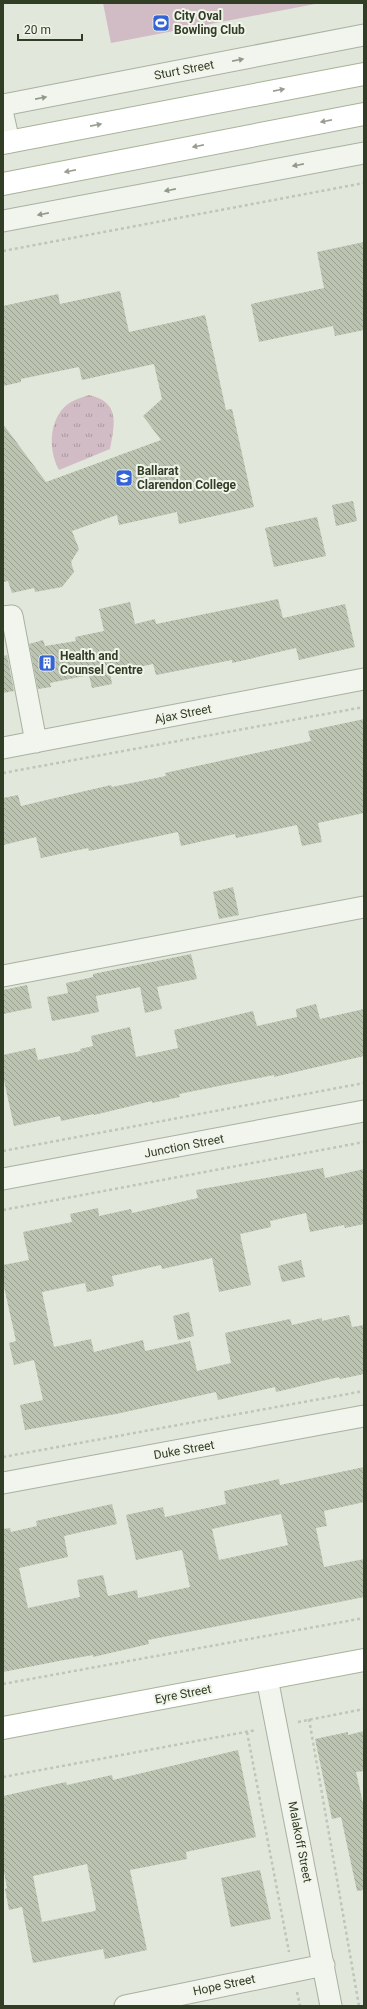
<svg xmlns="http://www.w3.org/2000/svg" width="367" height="2009" font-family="Roboto,sans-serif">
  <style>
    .grass { fill: url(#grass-tufts) }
    .pitch { fill: #d1bbc4 }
    .building { fill: url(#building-back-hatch); fill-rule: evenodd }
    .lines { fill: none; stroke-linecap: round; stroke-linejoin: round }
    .minor-casing { stroke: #a9b1a0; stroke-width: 23 }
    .major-casing { stroke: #a7b399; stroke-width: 24 }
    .path { stroke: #bfc5b9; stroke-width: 2.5; stroke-dasharray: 3 3; stroke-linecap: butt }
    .minor { stroke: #f1f5ed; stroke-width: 21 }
    .major { stroke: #fff; stroke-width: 22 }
    .oneway { fill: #919988 }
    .oneway2 { fill: #989e92 }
    .labels { text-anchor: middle; stroke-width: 4; stroke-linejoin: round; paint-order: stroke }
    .poi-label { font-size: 12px; font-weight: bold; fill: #313d24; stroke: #f0f4ea; text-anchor: start }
    .street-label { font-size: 12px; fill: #313d24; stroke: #f0f4ea }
  </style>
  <defs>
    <pattern id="grass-tufts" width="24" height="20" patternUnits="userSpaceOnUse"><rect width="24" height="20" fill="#d1bbc4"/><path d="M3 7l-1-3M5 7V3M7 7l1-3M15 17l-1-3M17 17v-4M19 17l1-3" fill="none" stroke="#aa999f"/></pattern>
    <pattern id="building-back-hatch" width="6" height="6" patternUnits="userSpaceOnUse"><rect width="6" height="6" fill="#bbc4b1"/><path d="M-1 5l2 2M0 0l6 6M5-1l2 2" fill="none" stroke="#99a090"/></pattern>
  </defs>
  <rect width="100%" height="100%" fill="#e1e7db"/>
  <path class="grass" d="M 89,395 C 120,402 115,423 110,449 L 59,470 C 48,450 48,416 71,402 C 76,399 83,397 89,395 Z"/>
  <path class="pitch" d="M 103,3 L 320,3 L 111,43 Z"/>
  <path class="building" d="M 364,242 L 364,330 L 335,336 L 333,326 L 259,342 L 251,304 L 324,288 L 317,252 Z
    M 120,291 L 129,332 L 205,315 L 226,410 L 232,409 L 254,507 L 179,524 L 177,512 L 119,525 L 117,515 L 72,531 L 79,549 L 71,562 L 74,572 L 62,587 L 35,592 L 34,588 L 12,593 L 8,581 L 3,582 L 3,424 L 46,482 L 161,440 L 143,416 L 162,399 L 154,364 L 82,380 L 79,367 L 21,379 L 21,382 L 3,386 L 3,306 L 58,294 L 60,304 Z
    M 353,501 L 357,521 L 336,526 L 332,505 Z
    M 317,517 L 326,556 L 274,567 L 265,528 Z
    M 278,599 L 283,618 L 345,604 L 355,647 L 299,660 L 296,648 L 232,663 L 232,660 L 156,675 L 153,664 L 110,673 L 112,684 L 92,688 L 89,675 L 50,683 L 51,687 L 38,689 L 29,644 L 43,640 L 45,646 L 76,641 L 75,637 L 104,631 L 99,609 L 130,602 L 135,624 L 155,619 L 156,624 Z
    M 7,655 L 14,691 L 3,693 L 3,656 Z
    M 364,719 L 364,813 L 318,823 L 322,842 L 302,846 L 297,825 L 236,838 L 235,834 L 181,846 L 178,832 L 89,851 L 88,848 L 41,858 L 36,837 L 3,845 L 3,798 L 18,795 L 21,806 L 111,785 L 112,787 L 166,776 L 165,773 L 311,741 L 308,731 Z
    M 233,887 L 239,915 L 219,919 L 213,892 Z
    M 191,954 L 197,979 L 157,987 L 162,1009 L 145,1013 L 140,987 L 96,996 L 99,1012 L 52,1021 L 47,997 L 68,993 L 66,983 L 93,977 L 93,974 Z
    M 27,985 L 32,1008 L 3,1014 L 3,990 Z
    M 316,1004 L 320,1019 L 364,1009 L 364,1056 L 274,1077 L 274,1075 L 179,1094 L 180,1097 L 152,1103 L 152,1101 L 94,1115 L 94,1114 L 61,1121 L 60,1116 L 14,1126 L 3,1076 L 3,1055 L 35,1048 L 38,1060 L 81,1051 L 80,1049 L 93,1046 L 91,1036 L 130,1027 L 136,1057 L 178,1048 L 174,1030 L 253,1011 L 257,1026 L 297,1017 L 296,1009 Z
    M 323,1168 L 325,1178 L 364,1169 L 364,1224 L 345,1228 L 344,1225 L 310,1232 L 306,1213 L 270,1221 L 271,1227 L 240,1234 L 251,1285 L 219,1292 L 212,1258 L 162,1269 L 161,1265 L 112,1276 L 114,1286 L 87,1292 L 85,1283 L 42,1292 L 54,1347 L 91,1339 L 94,1352 L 143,1340 L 145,1351 L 190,1341 L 197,1371 L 231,1363 L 225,1333 L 290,1319 L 292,1325 L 322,1318 L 322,1321 L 349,1315 L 352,1327 L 364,1325 L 364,1374 L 340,1379 L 339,1377 L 276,1392 L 275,1387 L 218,1400 L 216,1392 L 116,1414 L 25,1430 L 20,1405 L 43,1400 L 34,1360 L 14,1365 L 9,1343 L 16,1341 L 3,1282 L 3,1265 L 29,1260 L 23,1232 L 72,1222 L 70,1214 L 98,1208 L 99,1216 L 131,1209 L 132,1213 L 198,1198 L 196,1190 Z
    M 301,1260 L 305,1277 L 282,1282 L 278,1266 Z
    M 189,1312 L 194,1336 L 178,1340 L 173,1316 Z
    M 364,1467 L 364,1502 L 324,1511 L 327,1526 L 316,1528 L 324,1567 L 364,1559 L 364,1597 L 148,1640 L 149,1644 L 93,1657 L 93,1655 L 59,1661 L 3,1672 L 3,1529 L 10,1528 L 11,1532 L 37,1526 L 36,1521 L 112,1504 L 117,1524 L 64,1536 L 68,1557 L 19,1568 L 28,1608 L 80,1597 L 77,1580 L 103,1575 L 108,1596 L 137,1590 L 138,1598 L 190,1587 L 182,1550 L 136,1560 L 126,1515 L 163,1507 L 165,1517 L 226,1504 L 224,1491 L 279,1479 L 280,1485 ZM 281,1514 L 288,1545 L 219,1560 L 212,1529 Z
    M 364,1731 L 364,1771 L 356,1772 L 364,1808 L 364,1890 L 357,1891 L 341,1817 L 332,1819 L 315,1739 L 348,1732 L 348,1735 Z
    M 238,1750 L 256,1837 L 186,1852 L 187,1859 L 130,1870 L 147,1950 L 105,1959 L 103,1949 L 33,1963 L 22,1907 L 9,1910 L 5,1889 L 7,1888 L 3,1867 L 3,1796 L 66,1782 L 67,1785 L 112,1775 L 113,1780 ZM 87,1864 L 96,1909 L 95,1911 L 42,1922 L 33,1876 Z
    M 260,1870 L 271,1919 L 231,1927 L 221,1878 Z"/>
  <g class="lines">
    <g class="minor-casing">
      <path id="minor" d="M 3,105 L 364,35
        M 3,115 L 9,142
        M 3,221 L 364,153
        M 3,617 L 12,616 L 36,742
        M 3,748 L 364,679
        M 3,976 L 364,907
        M 3,1179 L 364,1111
        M 3,1483 L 364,1416
        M 267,1678 L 331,2006
        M 125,2006 L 324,1965"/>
    </g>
    <g class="major-casing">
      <path id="major" d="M 3,143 L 364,74
        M 3,184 L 364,114
        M 3,1728 L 364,1660"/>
    </g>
    <path class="path" d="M 3,251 L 364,183
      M 3,773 L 364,707
      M 3,1151 L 364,1083
      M 3,1210 L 364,1142
      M 3,1457 L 364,1391
      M 3,1684 L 364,1618
      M 309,1719 L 359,2006
      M 298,1722 L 364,1709
      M 247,1732 L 289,1952
      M 3,1777 L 256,1730
      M 297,1992 L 300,2006"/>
    <use href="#minor" class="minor"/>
    <use href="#major" class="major"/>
  </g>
  <defs><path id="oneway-solid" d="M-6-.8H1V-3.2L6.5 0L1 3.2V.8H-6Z"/></defs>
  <g class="oneway">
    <use href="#oneway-solid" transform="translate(238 60) rotate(-11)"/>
    <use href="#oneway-solid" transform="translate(41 98) rotate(-11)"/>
    <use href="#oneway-solid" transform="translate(298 165) rotate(169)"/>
    <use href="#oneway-solid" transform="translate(170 190) rotate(169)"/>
    <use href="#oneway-solid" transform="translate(43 214) rotate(169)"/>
  </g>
  <g class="oneway2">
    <use href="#oneway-solid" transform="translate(279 90) rotate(-11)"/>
    <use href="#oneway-solid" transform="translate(326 121) rotate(169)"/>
    <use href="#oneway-solid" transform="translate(96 125) rotate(-11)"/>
    <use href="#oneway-solid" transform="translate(198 146) rotate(169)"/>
    <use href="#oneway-solid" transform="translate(70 171) rotate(169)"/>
  </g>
  <defs>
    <g id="stadium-square" transform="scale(0.9)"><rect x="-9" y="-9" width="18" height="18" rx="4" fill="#3463d7" stroke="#f0f4ea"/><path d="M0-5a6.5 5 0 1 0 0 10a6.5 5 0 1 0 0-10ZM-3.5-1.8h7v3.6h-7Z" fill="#fff"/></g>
    <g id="school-square" transform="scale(0.9)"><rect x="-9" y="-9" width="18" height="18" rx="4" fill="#3463d7" stroke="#f0f4ea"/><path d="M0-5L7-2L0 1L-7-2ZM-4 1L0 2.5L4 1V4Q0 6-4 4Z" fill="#fff"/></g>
    <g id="building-square" transform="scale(0.9)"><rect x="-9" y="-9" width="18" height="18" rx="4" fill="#3463d7" stroke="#f0f4ea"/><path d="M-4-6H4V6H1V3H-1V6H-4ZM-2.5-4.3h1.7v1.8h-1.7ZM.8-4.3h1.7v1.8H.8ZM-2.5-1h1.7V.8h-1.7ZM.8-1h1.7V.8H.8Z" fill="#fff"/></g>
  </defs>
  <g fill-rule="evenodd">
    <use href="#stadium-square" x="161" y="23"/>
    <use href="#school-square" x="124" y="478"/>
    <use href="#building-square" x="47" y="663"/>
  </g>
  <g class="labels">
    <g class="poi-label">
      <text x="174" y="20">City Oval<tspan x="174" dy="14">Bowling Club</tspan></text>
      <text x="137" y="475">Ballarat<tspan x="137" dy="14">Clarendon College</tspan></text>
      <text x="60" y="660">Health and<tspan x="60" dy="14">Counsel Centre</tspan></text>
    </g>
    <g class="street-label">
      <text transform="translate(184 70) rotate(-11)" y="4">Sturt Street</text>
      <text transform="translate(183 714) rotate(-11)" y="4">Ajax Street</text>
      <text transform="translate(184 1146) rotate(-11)" y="4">Junction Street</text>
      <text transform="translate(184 1450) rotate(-10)" y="4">Duke Street</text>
      <text transform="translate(183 1694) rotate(-11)" y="4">Eyre Street</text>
      <text transform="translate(300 1842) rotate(79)" y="4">Malakoff Street</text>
      <text transform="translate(224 1985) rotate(-12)" y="4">Hope Street</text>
    </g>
  </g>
  <rect width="367" height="2009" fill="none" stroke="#313d24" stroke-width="8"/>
  <path d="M18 34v6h64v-6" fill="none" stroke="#313d24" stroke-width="2"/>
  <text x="24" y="34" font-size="12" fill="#313d24" stroke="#f0f4ea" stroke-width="3" paint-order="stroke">20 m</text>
</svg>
